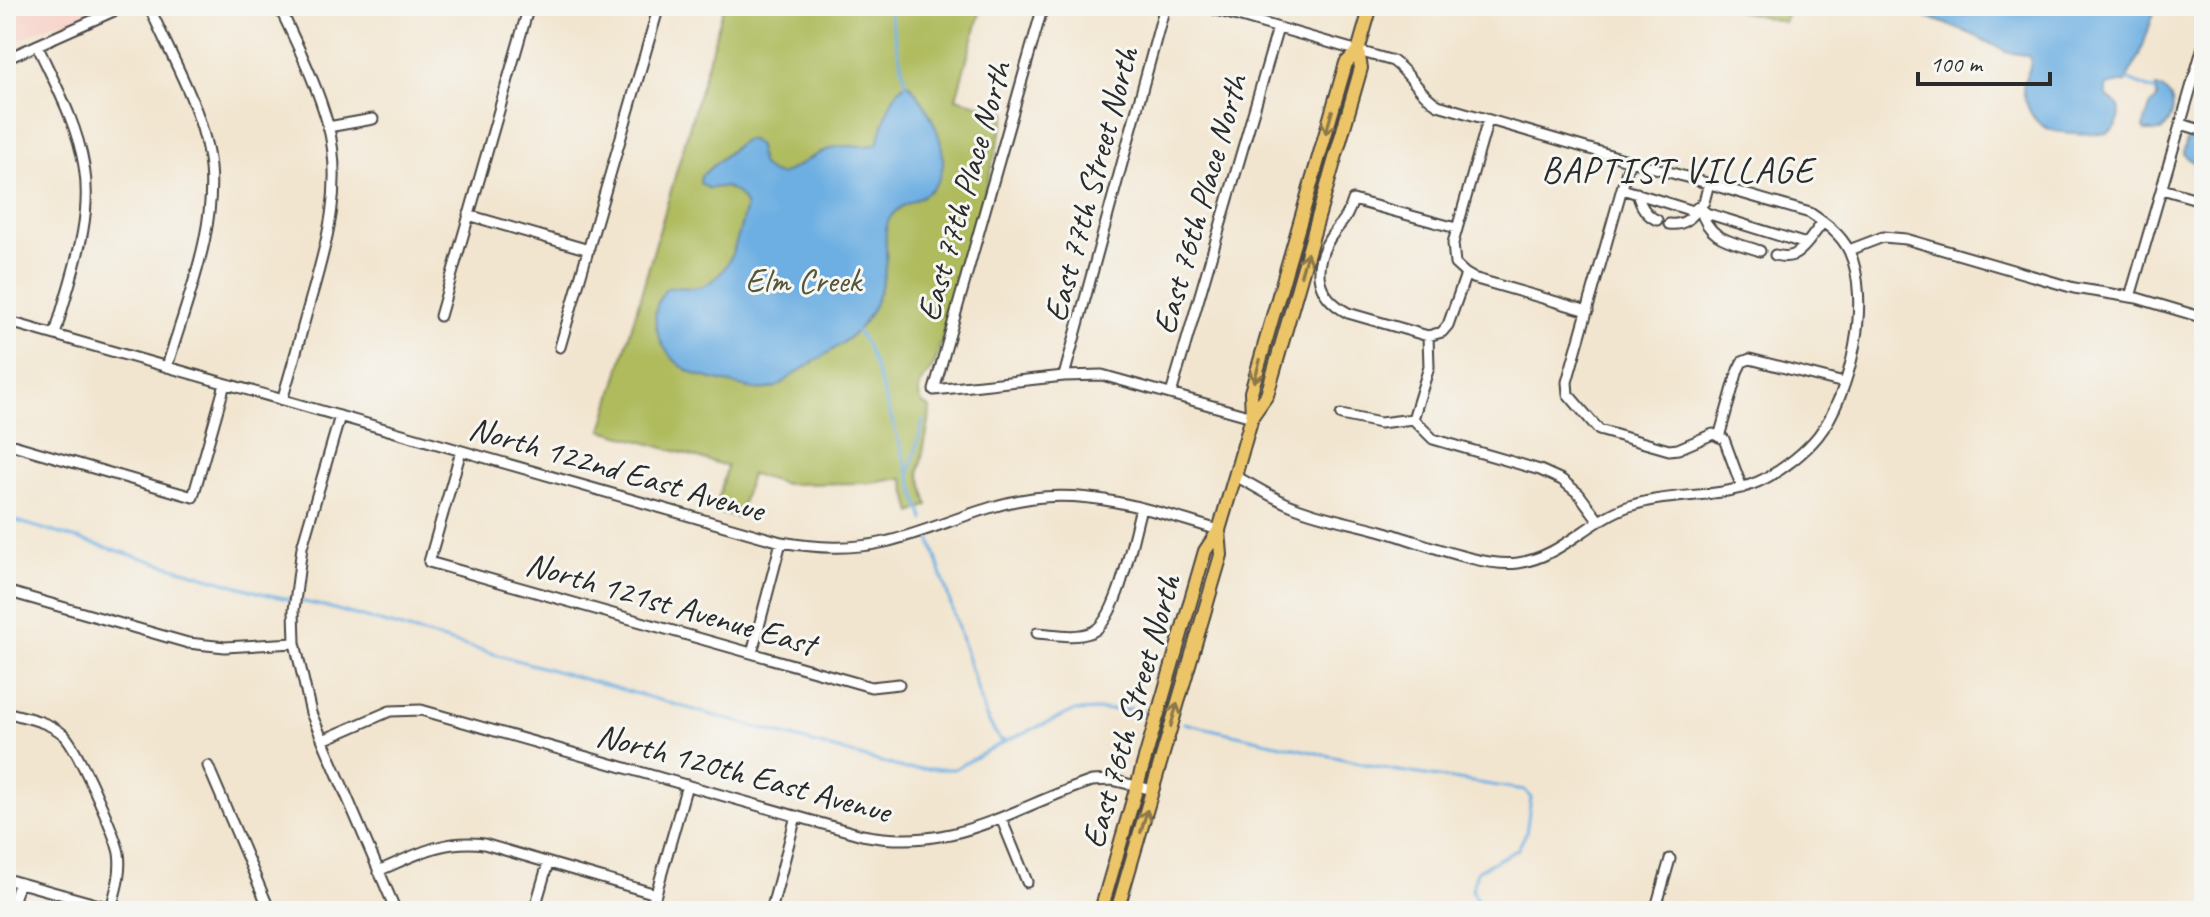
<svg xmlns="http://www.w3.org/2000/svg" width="2210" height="917" font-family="Caveat,sans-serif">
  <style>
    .built { fill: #f7d1c8 }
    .green { fill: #afbb5d; stroke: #6d7344; stroke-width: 2 }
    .water { fill: #6dafe2; stroke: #4c6d86; stroke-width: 2 }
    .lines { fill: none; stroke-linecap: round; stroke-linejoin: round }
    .stream { stroke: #6dafe2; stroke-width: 3 }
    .minor-casing { stroke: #494744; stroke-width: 13 }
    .major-casing { stroke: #494744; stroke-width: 16 }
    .minor { stroke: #fff; stroke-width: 9 }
    .major { stroke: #edc569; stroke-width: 12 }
    .oneway { stroke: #8c784a }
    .labels { text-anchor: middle; stroke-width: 6; stroke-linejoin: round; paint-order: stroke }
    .street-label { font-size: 34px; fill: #2b2b2b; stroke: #f6f6f2 }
    .park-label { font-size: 34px; fill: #53563a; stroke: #f6f6f2 }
    .neighbourhood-label { font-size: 36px; letter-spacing: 2px; fill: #2b2b2b; stroke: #f6f6f2 }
  </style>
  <rect width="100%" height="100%" fill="#f6f6f2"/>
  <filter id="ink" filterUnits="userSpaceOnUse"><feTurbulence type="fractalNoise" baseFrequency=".0125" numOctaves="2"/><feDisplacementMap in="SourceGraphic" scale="16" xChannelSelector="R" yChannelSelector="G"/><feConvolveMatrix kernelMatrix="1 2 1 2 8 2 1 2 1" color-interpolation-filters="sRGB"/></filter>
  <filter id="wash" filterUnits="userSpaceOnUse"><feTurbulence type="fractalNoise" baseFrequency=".006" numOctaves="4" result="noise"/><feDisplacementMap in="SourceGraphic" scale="32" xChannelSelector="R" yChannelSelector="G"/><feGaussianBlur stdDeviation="1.8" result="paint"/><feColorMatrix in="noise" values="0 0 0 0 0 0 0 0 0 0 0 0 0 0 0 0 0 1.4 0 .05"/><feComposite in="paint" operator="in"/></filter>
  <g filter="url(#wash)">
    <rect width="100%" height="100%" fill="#f2e5cf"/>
    <path class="built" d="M 6,6 L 112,6 L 68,25 L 58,22 L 6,46 Z"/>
    <path class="green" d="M 724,6 L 982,6 L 956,98 L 1007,112 L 935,363 C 928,377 912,385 922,403 L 930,408 L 929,422 L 919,472 L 928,505 L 912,513 L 903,478 L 872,483 L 785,484 L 751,474 L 738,517 L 715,512 L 727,466 L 602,430 Z
      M 1736,6 L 1788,6 L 1784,22 L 1735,10 Z
      M 835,895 L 892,911 L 830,911 Z"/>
    <path class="water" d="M 1900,6 L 1940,6 L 1963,15 L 1974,12 L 1980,6 L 2156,6 L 2140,55 L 2125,82 L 2106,86 L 2106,96 L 2119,106 C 2122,119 2116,133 2101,134 C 2071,132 2041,139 2028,107 C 2026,101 2023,95 2023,88 C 2023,76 2033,71 2030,58 L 2026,55 L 2006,52 L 1976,36 Z
      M 908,83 C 929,106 962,164 929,191 C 917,202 899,203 890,218 C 882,230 888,251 886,266 C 883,286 874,311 860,327 C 843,346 818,359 796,373 C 790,377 783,384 776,387 C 762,393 743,387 729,383 C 717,380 704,378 693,373 C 662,359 641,316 667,288 C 678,286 689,289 699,287 C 733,277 737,236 746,207 C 739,191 727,183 709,189 L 700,183 L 701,176 L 743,140 L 751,140 L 758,146 C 760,164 761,171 780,175 C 797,168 813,154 832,148 C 847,143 863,149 877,144 C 884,126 889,91 908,83 Z
      M 2156,87 C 2178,92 2177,118 2161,131 L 2145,131 L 2143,128 L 2150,106 L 2157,99 Z
      M 2193,133 L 2204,137 L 2204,171 L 2183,154 L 2188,136 Z"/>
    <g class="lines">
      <path class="stream" d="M 888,6 L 906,84
        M 2126,79 L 2156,91
        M 855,329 L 866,344 L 877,373 L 924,520
        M 910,472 L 923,421
        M 6,518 L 265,594 L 323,606 L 906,769 L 954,769 L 1006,741 L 1074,711 L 1131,709 L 1144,712
        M 930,538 L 986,717 L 999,739 L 1006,741
        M 1184,723 L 1392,770 L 1525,790 L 1531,798 L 1526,833 L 1518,849 L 1477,871 L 1472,890 L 1482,911
        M 1535,911 C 1574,899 1631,905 1672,911"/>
    </g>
  </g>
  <g filter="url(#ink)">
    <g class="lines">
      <g class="minor-casing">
        <path id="minor" d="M 149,6 C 169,53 199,102 208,153 C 221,221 186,302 167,367
          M 279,6 C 297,45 317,84 328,125 C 344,187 326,246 309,305 C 300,337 292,368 282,400
          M 1043,6 L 934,390 L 1064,376 L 1102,375 L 1252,417
          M 1203,6 L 1393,61 C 1411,74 1419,94 1438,105 L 1810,213 C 1825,223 1841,234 1849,251 C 1872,300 1851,394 1818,436 C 1805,452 1785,468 1766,478 C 1721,502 1670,490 1624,508 C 1586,523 1560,557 1518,563 C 1482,568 1418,541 1382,531 C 1354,523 1322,518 1295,507 C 1274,499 1255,486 1235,476
          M 37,45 C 55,84 77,123 84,166 C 94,223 69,280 55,335
          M 6,59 L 125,6
          M 2181,124 L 2204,131
          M 328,127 L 373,119
          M 1630,160 L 1567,382 L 1568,394 L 1599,430 L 1669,450 L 1678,449 L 1713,434 L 1724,439 L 1742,488
          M 1622,189 L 1693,211 L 1704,202 L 1709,183
          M 2162,189 L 2204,201
          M 1637,193 C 1640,205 1645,215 1657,220
          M 1700,208 C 1709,241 1731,241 1760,251
          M 468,215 L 589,250
          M 1669,224 C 1684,226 1691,218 1700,207 L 1706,213 L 1803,243 L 1808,242 L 1823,222
          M 1849,250 L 1883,237 L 1906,239 L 2074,288 L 2137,298 L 2204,318
          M 1775,255 C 1792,259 1797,255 1808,242
          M 1466,274 L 1473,278 L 1588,311
          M 2130,297 L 2204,43
          M 440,316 L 529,6
          M 6,321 L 781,542 C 817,548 850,550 885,542 C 935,530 982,505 1033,498 C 1097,490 1158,512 1219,530
          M 1428,336 L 1348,313 C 1316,296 1311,269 1330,238 C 1341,222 1347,220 1353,200 L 1456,228
          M 560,347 L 659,6
          M 1064,376 L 1165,6
          M 1171,394 L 1278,28
          M 1341,415 L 1380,423 L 1413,419 L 1433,439 L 1540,470 L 1562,480 L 1579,494 L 1599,521
          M 340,416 L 302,547 L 294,610 L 295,643 L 311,713 L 396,911
          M 1413,419 L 1429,367 L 1428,336 L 1442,332 L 1448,325 L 1466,274 L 1455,264 L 1453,243 L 1488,120
          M 1719,437 L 1738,370 L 1742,362 L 1750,359 L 1844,383
          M 6,443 L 193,497 L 225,384
          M 461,451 L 429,562 L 871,687 L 899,684
          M 6,591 L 188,643 L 225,647 L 295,643
          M 1037,633 C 1055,634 1075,639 1092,632 C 1118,621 1133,535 1141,508
          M 752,653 L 781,542
          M 6,712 C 26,718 48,721 64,735 C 77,747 115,834 119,853 C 122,872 116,890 111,908
          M 323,740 L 390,711 L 421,710 L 862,835 C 955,853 1009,809 1092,781 L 1112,780 L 1153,790
          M 208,766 L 270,911
          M 1001,818 L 1027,882
          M 378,871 C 416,855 441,839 484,844 L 656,894
          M 6,879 L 121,911
          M 11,911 L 19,883
          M 534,911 L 548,863
          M 651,911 L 687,785
          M 771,911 L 796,816
          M 1655,911 L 1670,859"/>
      </g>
      <g class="major-casing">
        <path id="major" d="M 1253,415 L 1267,395 L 1361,68 L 1358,51 L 1371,6
          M 1103,911 L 1102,907 L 1205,551 L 1219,530 L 1235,476 L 1252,417 L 1251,392 L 1346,63 L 1358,51
          M 1117,911 L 1221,555 L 1219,530"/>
      </g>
      <use href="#minor" class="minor"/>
      <use href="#major" class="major"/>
    </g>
    <defs><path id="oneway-shaft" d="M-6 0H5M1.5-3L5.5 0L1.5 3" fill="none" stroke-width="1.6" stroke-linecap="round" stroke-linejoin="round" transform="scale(2)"/></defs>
    <g class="oneway">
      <use href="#oneway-shaft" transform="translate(1329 122) rotate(106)"/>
      <use href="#oneway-shaft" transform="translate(1304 264) rotate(-74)"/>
      <use href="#oneway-shaft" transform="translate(1257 371) rotate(106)"/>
      <use href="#oneway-shaft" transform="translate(1174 715) rotate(-74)"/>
      <use href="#oneway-shaft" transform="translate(1144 821) rotate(-74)"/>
    </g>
  </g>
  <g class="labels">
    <g class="street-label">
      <text transform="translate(1090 184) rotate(-75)" y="12">East 77th Street North</text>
      <text transform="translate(963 191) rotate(-74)" y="12">East 77th Place North</text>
      <text transform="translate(1199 204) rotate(-74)" y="12">East 76th Place North</text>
      <text transform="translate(617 468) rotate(16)" y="12">North 122nd East Avenue</text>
      <text transform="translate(671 603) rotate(16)" y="12">North 121st Avenue East</text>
      <text transform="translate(1130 711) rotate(-74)" y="12">East 76th Street North</text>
      <text transform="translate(744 772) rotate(15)" y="12">North 120th East Avenue</text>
    </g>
    <g class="park-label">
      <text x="803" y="292">Elm Creek</text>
    </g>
    <g class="neighbourhood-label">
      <text x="1678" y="182">BAPTIST VILLAGE</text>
    </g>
  </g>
  <rect width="2210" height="917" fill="none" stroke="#f6f6f2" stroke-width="32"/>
  <path d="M1918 72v12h132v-12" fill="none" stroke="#2b2b2b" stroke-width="4"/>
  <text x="1930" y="72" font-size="24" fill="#2b2b2b" stroke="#f6f6f2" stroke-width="6" paint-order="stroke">100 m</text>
</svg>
